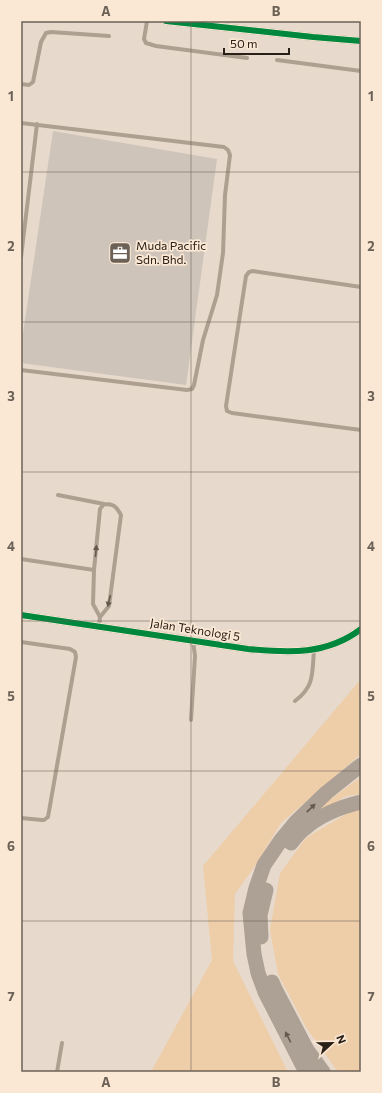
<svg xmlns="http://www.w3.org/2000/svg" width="382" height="1093" font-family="Commissioner,sans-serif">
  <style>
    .green { fill: #eecda9 }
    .building { fill: #cec4b9 }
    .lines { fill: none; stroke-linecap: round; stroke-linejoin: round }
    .lane { stroke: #aea091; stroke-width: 4 }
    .street { stroke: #aea091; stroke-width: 8 }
    .highway { stroke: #ada094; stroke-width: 15 }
    .cycleway-casing { stroke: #fbe8d4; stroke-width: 8 }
    .cycleway { stroke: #00873e; stroke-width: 6 }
    .oneway { fill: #655a4e }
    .oneway2 { fill: #645a4f }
    .grid { fill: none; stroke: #6c6156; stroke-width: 1; stroke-opacity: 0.55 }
    .labels { text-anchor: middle; stroke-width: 3.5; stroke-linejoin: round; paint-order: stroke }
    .poi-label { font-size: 12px; fill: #292017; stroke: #fbe8d4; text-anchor: start }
    .street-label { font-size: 12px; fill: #292017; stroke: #fbe8d4 }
    .neatline { fill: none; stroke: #6c6156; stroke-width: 1.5 }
    .grid-label { font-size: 13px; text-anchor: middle; font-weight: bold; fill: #6c6156 }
  </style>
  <rect width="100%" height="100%" fill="#e7dacc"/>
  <path class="green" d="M 361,679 L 361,754 L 281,823 L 255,866 L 235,894 L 233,961 L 288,1072 L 151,1072 L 212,960 L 203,866 Z
    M 361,777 L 361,794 L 346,796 L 314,815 L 313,812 Z
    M 356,808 L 361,808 L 361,1072 L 338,1072 L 307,1029 L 278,974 L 270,930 L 280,873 L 306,838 Z"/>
  <path class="building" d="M 53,131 L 217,159 L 186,385 L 21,363 L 21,347 Z"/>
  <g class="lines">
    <path class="lane" d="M 147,21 L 144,39 L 146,43 L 156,46 L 247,58
      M 277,60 L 361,71
      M 21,84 L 29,85 L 33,82 L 41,42 L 46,33 L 51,32 L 109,36
      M 21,123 L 224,147 L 228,150 L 230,155 L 225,195 L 223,253 L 217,295 L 203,340 L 194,385 L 192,389 L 187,390 L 21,370
      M 21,257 L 37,124
      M 361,287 L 253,271 L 249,272 L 246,276 L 226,406 L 227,411 L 232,413 L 361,430
      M 58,495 L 104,504
      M 21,559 L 94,570
      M 99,626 L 100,617 L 109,606 L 121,515 C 116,506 114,504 104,504 L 100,509 L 94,570 L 93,604 L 100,617
      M 21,642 L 70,649 L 75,652 L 76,657 L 48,817 L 44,820 L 42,820 L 21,818
      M 295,701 C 315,686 312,673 314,650
      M 191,720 L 195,656 L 193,641
      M 57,1072 L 62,1043"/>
    <path class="street" d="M 166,21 L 313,37 L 361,41
      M 21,615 L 248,649 C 289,653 327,655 361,629"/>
    <path class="highway" d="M 291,843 C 295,838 299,833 304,829 C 320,815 340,807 361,802
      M 261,937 L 260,915 L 266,890
      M 272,982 L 275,989 L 307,1050 L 323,1072
      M 306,1072 L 265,992 L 258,973 L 254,954 L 250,913 L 256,888 L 264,865 L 281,840 L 295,823 L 326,793 L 361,765"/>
    <g class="cycleway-casing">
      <path id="cycleway" d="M 166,21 L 313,37 L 361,41
        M 21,615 L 248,649 C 289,653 327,655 361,629"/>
    </g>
    <use href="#cycleway" class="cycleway"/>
  </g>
  <defs><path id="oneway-solid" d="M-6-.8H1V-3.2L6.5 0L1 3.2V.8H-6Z"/></defs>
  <g class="oneway">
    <use href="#oneway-solid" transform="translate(96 551) rotate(-85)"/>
    <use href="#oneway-solid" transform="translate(109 601) rotate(103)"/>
  </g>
  <g class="oneway2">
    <use href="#oneway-solid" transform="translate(311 808) rotate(-44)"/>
    <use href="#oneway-solid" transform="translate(288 1037) rotate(-117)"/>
  </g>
  <path class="grid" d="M 191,21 L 191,1072M 21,172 L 361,172M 21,322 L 361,322M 21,472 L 361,472M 21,621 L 361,621M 21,771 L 361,771M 21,921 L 361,921"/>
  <defs>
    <g id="office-square" transform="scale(1.15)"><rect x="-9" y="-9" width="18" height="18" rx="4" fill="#6c6156" stroke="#fbe8d4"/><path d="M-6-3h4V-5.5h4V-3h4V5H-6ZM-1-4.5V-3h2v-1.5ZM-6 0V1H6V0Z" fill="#fff"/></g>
  </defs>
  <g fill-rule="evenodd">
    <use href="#office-square" x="120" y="253"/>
  </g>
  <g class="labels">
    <g class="poi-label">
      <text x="136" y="250">Muda Pacific<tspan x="136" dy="14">Sdn. Bhd.</tspan></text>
    </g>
    <g class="street-label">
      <text transform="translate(195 630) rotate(9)" y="4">Jalan Teknologi 5</text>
    </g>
  </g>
  <rect width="382" height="1093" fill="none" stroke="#fbe8d4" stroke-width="44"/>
  <g transform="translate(332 1043) rotate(68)" stroke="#fbe8d4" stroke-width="3" paint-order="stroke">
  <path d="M0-3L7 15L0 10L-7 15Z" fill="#292017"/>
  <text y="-6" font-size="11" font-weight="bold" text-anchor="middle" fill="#292017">N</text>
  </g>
  <path d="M224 48v6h65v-6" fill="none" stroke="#292017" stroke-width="2"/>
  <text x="230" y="48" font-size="12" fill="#292017" stroke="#fbe8d4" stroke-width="3" paint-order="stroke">50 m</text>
  <rect x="22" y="22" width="338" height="1049" class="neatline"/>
  <g class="grid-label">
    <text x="106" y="16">A</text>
    <text x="276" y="16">B</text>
    <text x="11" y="101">1</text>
    <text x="371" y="101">1</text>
    <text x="11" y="251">2</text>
    <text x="371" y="251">2</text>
    <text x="11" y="401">3</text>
    <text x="371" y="401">3</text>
    <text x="11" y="551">4</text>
    <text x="371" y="551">4</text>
    <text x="11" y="701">5</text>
    <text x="371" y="701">5</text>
    <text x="11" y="851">6</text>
    <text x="371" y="851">6</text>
    <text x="11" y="1001">7</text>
    <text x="371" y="1001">7</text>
    <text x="106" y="1087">A</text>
    <text x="276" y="1087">B</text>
  </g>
</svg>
